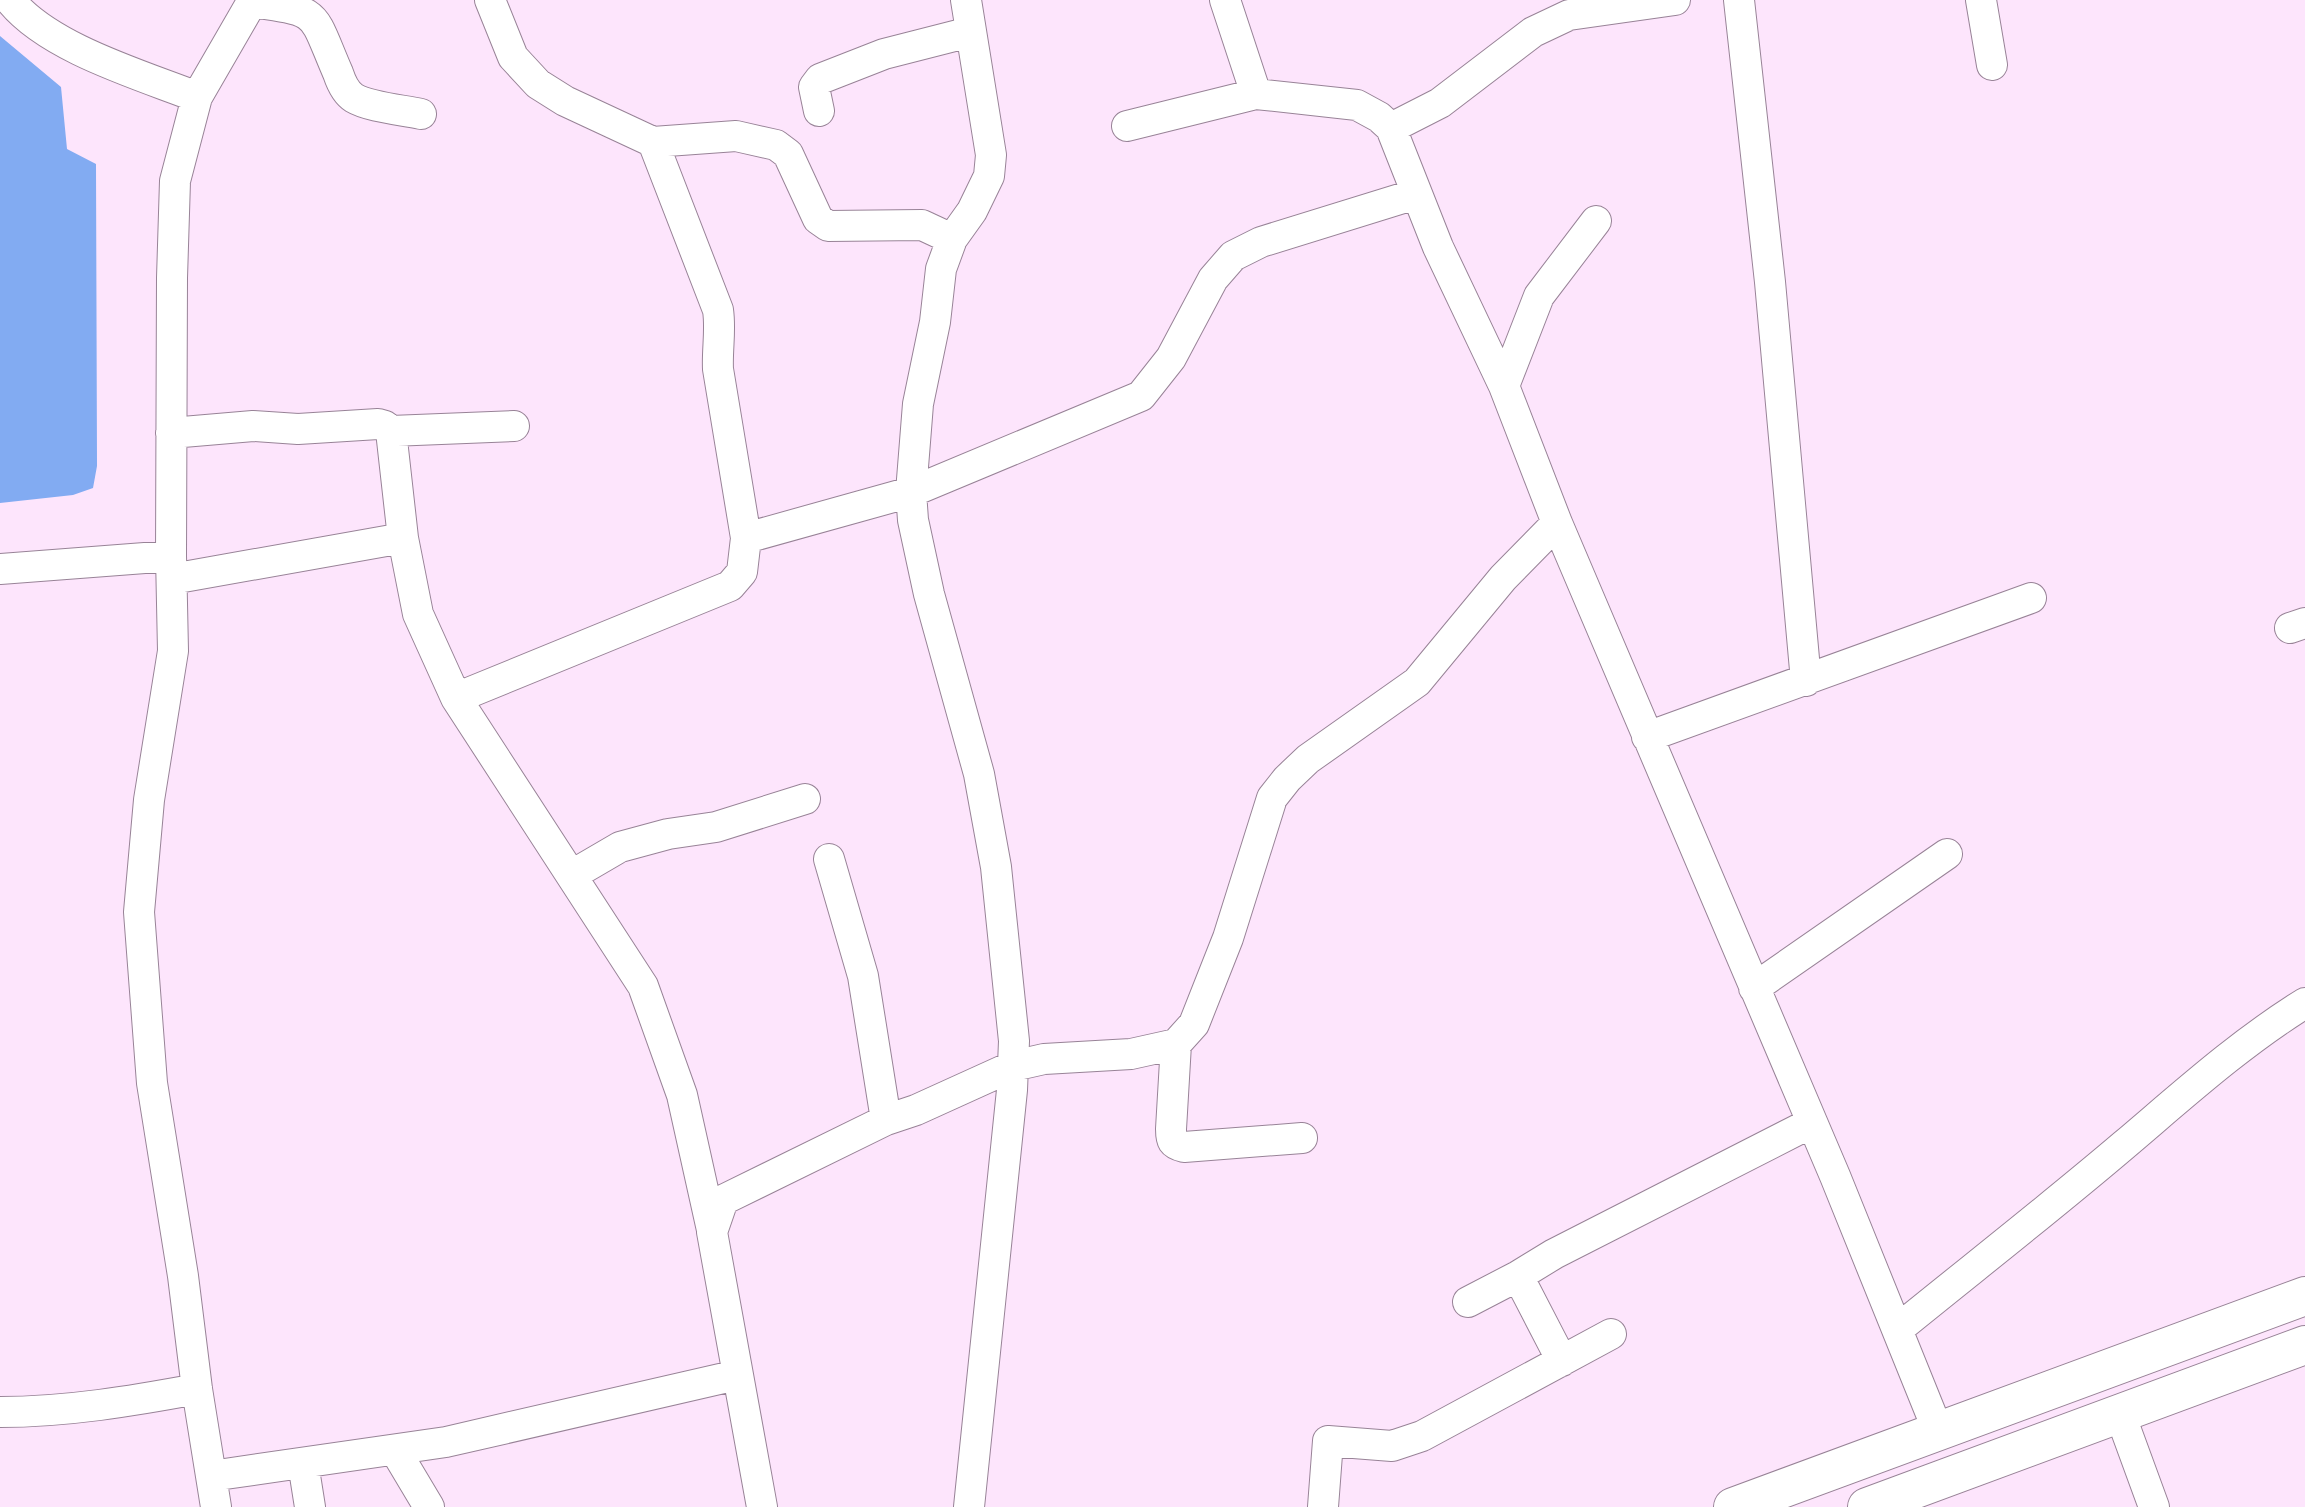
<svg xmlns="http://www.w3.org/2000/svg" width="2305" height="1507" font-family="'PT Sans',sans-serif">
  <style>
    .water { fill: #82abf2 }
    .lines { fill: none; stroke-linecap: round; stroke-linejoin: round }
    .minor-casing { stroke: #988397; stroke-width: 32 }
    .major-casing { stroke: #988397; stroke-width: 40 }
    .minor { stroke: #fff; stroke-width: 30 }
    .major { stroke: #fff; stroke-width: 38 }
  </style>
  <rect width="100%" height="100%" fill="#fde5fc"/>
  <path class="water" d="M 0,36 L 61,87 L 67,149 L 96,164 L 97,466 L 93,488 L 73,495 L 0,503 Z"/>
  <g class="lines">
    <g class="minor-casing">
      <path id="minor" d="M 10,0 C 48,48 141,75 197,97
        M 490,0 L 513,57 L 538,84 L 565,101 L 653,142 L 736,136 L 776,145 L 788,154 L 818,219 L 828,226 L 922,225 L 952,239
        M 966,0 L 991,155 L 989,176 L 972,211 L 952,239 L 941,269 L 935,322 L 918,404 L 911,492 L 913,520 L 929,594 L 979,774 L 996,867 L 1014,1041 L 1012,1090 L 969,1507
        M 1225,0 L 1256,94
        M 1739,0 L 1770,282 L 1806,681
        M 1981,0 L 1992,65
        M 252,2 C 322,12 311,11 338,73 C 341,82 346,93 354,98 C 369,107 403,110 421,114
        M 819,111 L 814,87 L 820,79 L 884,54 L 970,32
        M 1127,126 L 1256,94 L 1357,105 L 1379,117 L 1391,128 L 1438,247 L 1504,386 L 1557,523 L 1835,1176 L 1938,1431
        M 1391,128 L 1440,103 L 1533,32 L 1569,15 L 1675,0
        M 1504,386 L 1539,296 L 1596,221
        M 391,431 L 514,426
        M 171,433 L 253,426 L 298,429 L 378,424 L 385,426 L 391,431 L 403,538 L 418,614 L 456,698 L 643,986 L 682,1095 L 712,1230
        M 746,538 L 911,492 L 1141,396 L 1171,358 L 1213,279 L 1233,256 L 1261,242 L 1416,194
        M 0,569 L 171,556
        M 172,579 L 403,538
        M 2290,628 L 2305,623
        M 456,698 L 730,586 L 742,572 L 746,538 L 718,369 C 717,349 721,330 718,310 L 653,142
        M 1647,737 L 2031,598
        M 829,859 L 863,976 L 886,1120
        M 572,875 L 620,847 L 668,834 L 716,827 L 805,799
        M 1754,988 L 1947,854
        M 1176,1044 L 1171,1129 C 1171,1141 1172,1144 1184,1147 L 1302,1138
        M 1518,1276 L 1562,1361
        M 1468,1302 L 1518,1276 L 1554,1254 L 1811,1123
        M 1898,1329 C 1973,1268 2050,1208 2124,1145 C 2183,1095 2239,1044 2305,1003
        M 0,1412 C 67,1412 132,1401 197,1389
        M 2120,1414 L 2154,1507
        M 395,1450 L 429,1507
        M 303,1463 L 310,1507
        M 211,1476 L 446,1442 L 737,1375
        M 216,1507 L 197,1389 L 183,1276 L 152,1083 L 139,912 L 149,800 L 173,651 L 171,556 L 172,278 L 175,181 L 197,97 L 253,0
        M 762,1507 L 712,1232 L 723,1200 L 886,1120 L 916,1110 L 1013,1066 L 1044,1059 L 1131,1054 L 1176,1044 L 1194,1024 L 1228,938 L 1272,798 L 1287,779 L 1308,759 L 1417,682 L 1503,578 L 1557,523
        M 1323,1507 L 1328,1441 L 1392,1446 L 1422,1436 L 1611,1334"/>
    </g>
    <g class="major-casing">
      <path id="major" d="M 1733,1507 L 2305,1296
        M 1867,1507 L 2305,1345"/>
    </g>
    <use href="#minor" class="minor"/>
    <use href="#major" class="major"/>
  </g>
</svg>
